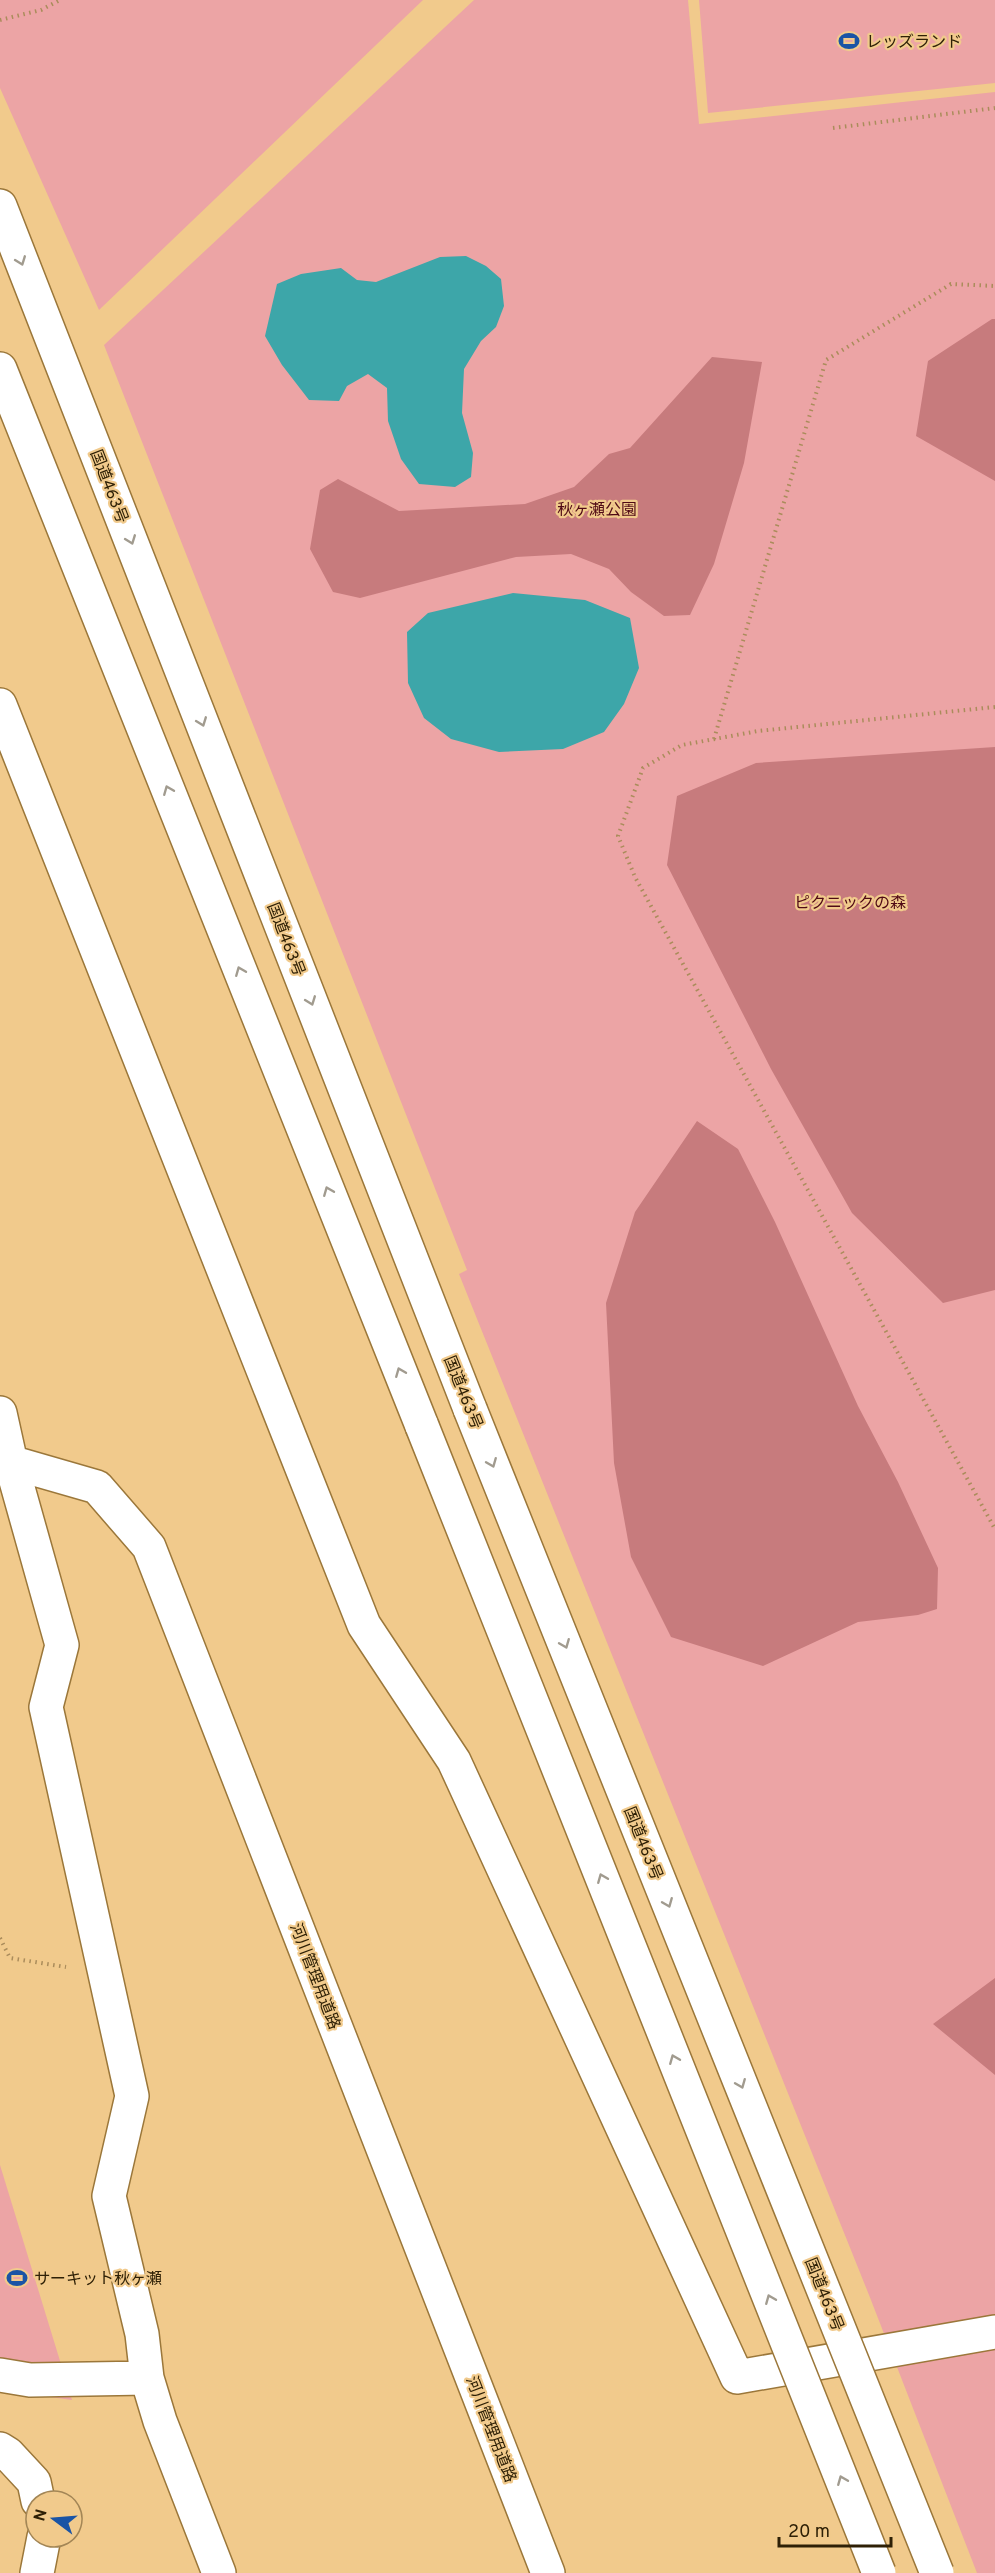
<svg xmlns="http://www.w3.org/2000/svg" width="995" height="2573" font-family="Overpass,'Noto Sans JP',sans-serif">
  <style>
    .green { fill: #eca4a5 }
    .forest { fill: #c77b7d }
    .water { fill: #3da6a9 }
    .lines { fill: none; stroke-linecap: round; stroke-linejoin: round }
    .minor-casing { stroke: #9b773a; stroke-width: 36 }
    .highway-casing { stroke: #9b773a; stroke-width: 36 }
    .path { stroke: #aa8c5b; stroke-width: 4; stroke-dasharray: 1.5 4.5; stroke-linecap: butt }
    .minor { stroke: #fff; stroke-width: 33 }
    .highway { stroke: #fff; stroke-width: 33 }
    .highway-bridge-casing { stroke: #9b773a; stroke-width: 36; stroke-linecap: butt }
    .highway-bridge { stroke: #fff; stroke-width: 33 }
    .oneway { stroke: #a19b8f }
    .labels { text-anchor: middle; stroke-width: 4.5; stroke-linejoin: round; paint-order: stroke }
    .poi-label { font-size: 16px; fill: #2e2006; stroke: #f1ca8c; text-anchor: start }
    .street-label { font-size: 16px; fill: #2e2006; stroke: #f1ca8c }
    .park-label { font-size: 16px; fill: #4f0915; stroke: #f1ca8c }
  </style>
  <rect width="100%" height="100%" fill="#f1ca8c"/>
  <path class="green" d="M 0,0 L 423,0 L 99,310 L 0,88 Z
    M 474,0 L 688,0 L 699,124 L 995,92 L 995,2573 L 977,2573 L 869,2295 L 459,1274 L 467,1270 L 104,345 Z
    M 699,0 L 995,0 L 995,83 L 708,113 Z
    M 0,2165 L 72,2400 L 0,2390 Z"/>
  <path class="forest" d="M 992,319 L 995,319 L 995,481 L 916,436 L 928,361 Z
    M 712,357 L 762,362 L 744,463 L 714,564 L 690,615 L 664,616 L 631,592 L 609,569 L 571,554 L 516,557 L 360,598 L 333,592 L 310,549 L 320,490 L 338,479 L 399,511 L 525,504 L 574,487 L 609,454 L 630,448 Z
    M 995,747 L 995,1290 L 943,1303 L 852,1213 L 771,1069 L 667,865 L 677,796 L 756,763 Z
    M 697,1121 L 738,1149 L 775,1222 L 858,1406 L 898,1482 L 938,1568 L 937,1609 L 918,1615 L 858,1622 L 763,1666 L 671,1637 L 631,1557 L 614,1463 L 606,1303 L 635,1212 Z
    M 995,1978 L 995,2075 L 933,2024 Z"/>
  <path class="water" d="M 466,256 L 486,266 L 501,279 L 504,306 L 496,327 L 481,341 L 464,369 L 462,413 L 473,453 L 471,477 L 455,487 L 419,484 L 401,459 L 388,421 L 387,388 L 368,374 L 347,386 L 339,401 L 309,400 L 282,365 L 265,336 L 277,284 L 301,274 L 341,268 L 357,280 L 376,282 L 440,257 Z
    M 513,593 L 585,600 L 630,618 L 639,668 L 624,704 L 604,732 L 563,749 L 499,752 L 451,739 L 424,718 L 408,683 L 407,632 L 428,613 Z"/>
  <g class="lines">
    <g class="minor-casing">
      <path id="minor" d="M 0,705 L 364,1625 L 454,1761 L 737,2377 L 995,2332
        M 0,1413 L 11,1463 L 62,1645 L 46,1707 L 132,2096 L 109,2196 L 142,2334 L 147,2378 L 160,2421 L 219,2573
        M 0,1459 L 97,1487 L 149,1547 L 548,2573
        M 0,2375 L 30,2380 L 147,2378
        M 0,2449 L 8,2454 L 34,2482 L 38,2501
        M 37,2573 L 44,2537"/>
    </g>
    <g class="highway-casing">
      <path id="highway" d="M 0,206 L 470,1409
        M 0,369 L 422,1426"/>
    </g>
    <path class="path" d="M 0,20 L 41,10 L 60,0
      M 833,128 L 995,108
      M 995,707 L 758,731 L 682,745 L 643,768 L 618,836 L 635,877 L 995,1529
      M 714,739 L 826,360 L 951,284 L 995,286
      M 0,1938 L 10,1958 L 66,1967"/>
    <use href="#minor" class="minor"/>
    <use href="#highway" class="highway"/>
    <g class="highway-bridge-casing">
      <path id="highway-bridge" d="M 470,1409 L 937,2573
        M 422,1426 L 879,2573"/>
    </g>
    <use href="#highway-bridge" class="highway-bridge"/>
  </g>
  <defs><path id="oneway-chevron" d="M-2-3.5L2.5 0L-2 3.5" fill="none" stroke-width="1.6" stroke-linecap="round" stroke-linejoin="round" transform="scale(1.5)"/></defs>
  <g class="oneway">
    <use href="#oneway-chevron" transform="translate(21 261) rotate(69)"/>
    <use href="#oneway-chevron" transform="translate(131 540) rotate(69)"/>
    <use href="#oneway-chevron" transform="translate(202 722) rotate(69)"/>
    <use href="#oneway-chevron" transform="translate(168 790) rotate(-112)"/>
    <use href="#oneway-chevron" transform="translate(240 971) rotate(-112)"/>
    <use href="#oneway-chevron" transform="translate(311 1001) rotate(69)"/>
    <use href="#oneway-chevron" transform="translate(328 1191) rotate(-112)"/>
    <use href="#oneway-chevron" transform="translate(400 1372) rotate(-112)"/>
    <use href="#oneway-chevron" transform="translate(492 1463) rotate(68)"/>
    <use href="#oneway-chevron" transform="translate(565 1644) rotate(68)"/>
    <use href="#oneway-chevron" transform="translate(602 1878) rotate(-112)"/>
    <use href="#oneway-chevron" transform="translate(668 1903) rotate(68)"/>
    <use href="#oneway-chevron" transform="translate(674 2059) rotate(-112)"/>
    <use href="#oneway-chevron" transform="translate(741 2084) rotate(68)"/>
    <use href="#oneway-chevron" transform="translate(770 2299) rotate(-112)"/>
    <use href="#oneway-chevron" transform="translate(842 2480) rotate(-112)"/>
  </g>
  <defs>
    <g id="stadium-bare" transform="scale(1.62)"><path d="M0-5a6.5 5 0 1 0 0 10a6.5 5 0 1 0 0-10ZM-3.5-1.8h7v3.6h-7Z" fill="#1a54a5" stroke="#f1ca8c" stroke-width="2.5" paint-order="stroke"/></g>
  </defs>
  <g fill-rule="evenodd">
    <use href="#stadium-bare" x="849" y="41"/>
    <use href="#stadium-bare" x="17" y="2278"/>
  </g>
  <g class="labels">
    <g class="poi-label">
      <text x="866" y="47">レッズランド</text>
      <text x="34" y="2284">サーキット秋ヶ瀬</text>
    </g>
    <g class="street-label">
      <text transform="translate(110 486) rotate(69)" y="6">国道463号</text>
      <text transform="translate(287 939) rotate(69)" y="6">国道463号</text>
      <text transform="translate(464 1392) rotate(68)" y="6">国道463号</text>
      <text transform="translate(644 1843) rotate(68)" y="6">国道463号</text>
      <text transform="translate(316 1976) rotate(69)" y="6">河川管理用道路</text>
      <text transform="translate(825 2294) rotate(68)" y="6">国道463号</text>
      <text transform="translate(492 2429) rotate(69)" y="6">河川管理用道路</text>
    </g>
    <g class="park-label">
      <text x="597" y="515">秋ヶ瀬公園</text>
      <text x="850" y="908">ピクニックの森</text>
    </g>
  </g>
  <g transform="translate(54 2519) rotate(286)"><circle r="28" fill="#f1ca8c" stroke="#a38656" stroke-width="1.5"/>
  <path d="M0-4.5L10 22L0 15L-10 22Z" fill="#1a54a5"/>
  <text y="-9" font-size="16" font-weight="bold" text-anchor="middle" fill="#2e2006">N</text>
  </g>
  <path d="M779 2537v9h112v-9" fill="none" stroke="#2e2006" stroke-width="3"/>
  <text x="788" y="2537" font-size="18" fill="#2e2006" stroke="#f1ca8c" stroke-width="4.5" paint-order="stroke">20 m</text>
</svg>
